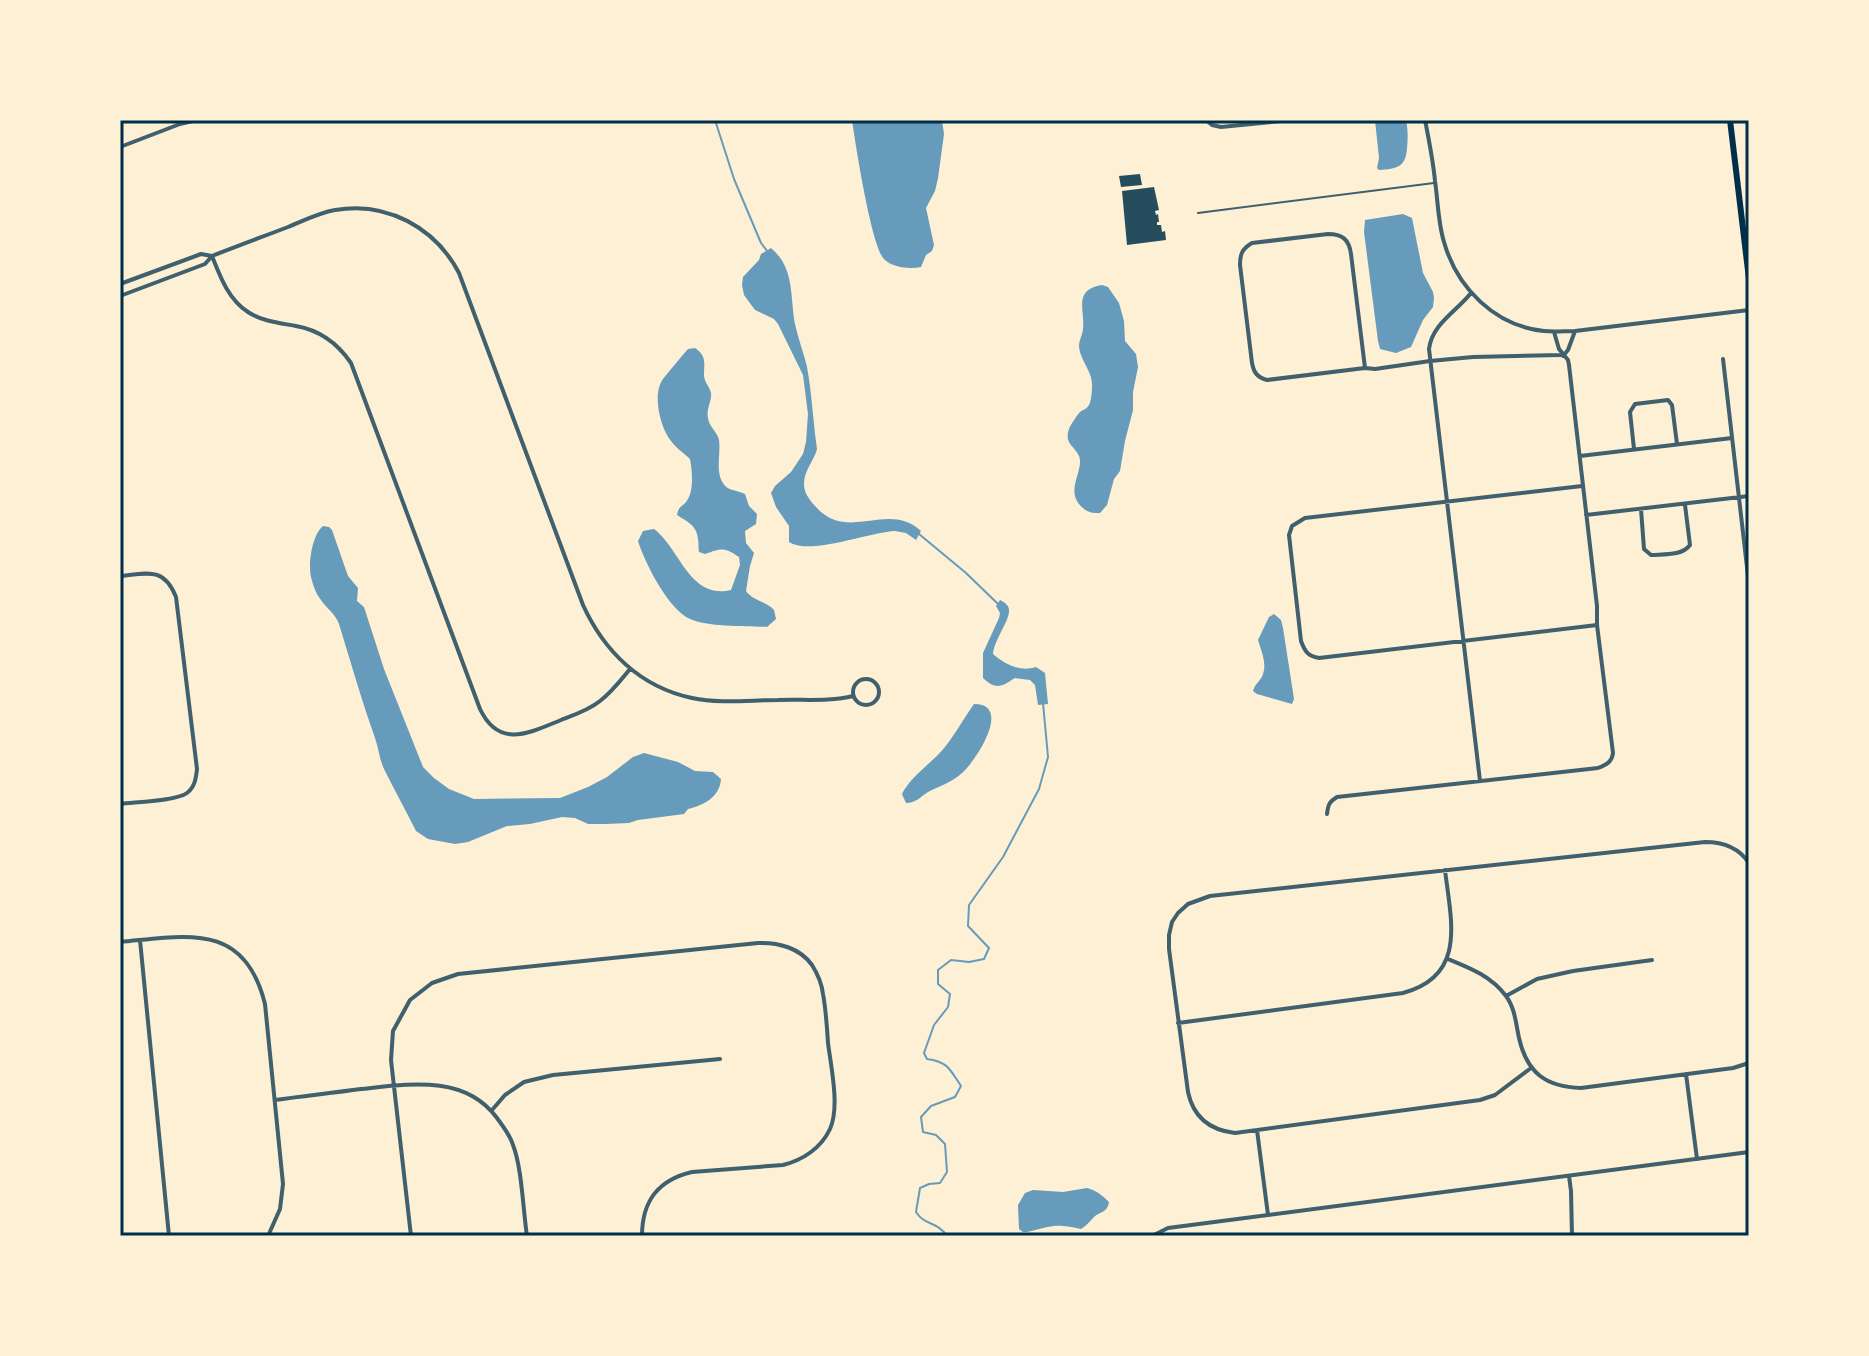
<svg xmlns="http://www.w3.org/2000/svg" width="1869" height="1356" font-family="Inter,sans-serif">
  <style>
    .water { fill: #669bbc }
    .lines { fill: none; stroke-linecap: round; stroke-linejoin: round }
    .stream { stroke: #669bbc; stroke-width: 2 }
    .building { fill: #264d5e }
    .service { stroke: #3f606c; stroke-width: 2 }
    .minor { stroke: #3f606c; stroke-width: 4 }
    .tertiary { stroke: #3f606c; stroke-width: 4 }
    .primary { stroke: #003049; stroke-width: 6 }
    .neatline { fill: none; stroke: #003049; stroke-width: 3 }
  </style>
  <rect width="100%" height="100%" fill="#fdf0d5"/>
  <path class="water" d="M 852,120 L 942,120 L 944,134 L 938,178 L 935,191 L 926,208 L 934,245 L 932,251 L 926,255 L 921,267 C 910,269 894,268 885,260 C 872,251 855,141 852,120 Z
    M 1375,120 L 1406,120 C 1408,129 1408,138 1407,148 C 1406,167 1397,169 1379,170 L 1377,168 L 1379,158 Z
    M 1403,214 L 1412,218 L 1423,273 L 1433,292 L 1434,298 L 1433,307 L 1423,320 L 1411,347 L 1396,353 L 1380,349 L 1378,341 L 1364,232 L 1365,220 Z
    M 771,248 C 795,268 790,297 795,324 C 798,339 804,353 807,367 C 812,394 813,421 817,449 C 814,461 804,470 804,484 C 804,493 809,499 815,506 C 848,544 887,500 921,531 L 916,540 L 906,533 L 895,531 C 869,532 810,556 789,542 L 789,526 L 776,507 L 771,493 L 775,486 L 791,472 L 803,454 L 806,442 L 808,414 L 803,375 L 778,324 L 774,319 L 755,310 L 744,295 L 742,285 L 743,277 L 759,260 L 761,254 Z
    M 1102,285 L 1108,287 L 1119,303 L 1124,321 L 1125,341 L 1136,354 L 1138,367 L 1133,392 L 1133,410 L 1125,441 L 1120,471 L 1114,479 L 1107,505 L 1100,513 C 1093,513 1089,513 1083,508 C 1063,492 1085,470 1079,456 C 1074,445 1064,444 1069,429 C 1071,424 1076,417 1079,413 C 1083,409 1086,410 1089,405 C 1091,401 1092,392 1092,387 C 1093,374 1084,365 1080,352 C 1077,342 1082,338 1083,329 C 1085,309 1073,290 1102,285 Z
    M 695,348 C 707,356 704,363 704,375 C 704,382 710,387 711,393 C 712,401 706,409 708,418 C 709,427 717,431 719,440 C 721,454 715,471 723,483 C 727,491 737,490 745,494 L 749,506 L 757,514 L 756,524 L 745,531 L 746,543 L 754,553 L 750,566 L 746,591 C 752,600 767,602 774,610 L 776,619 L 767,627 C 747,626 707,627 690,619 C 668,609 645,563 638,541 L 643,531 L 654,529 C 680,548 689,600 731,590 L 740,565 L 739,557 C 724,547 722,548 705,554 L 699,552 C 698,548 699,543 698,539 C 697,525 686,521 677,515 C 679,504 684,507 688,499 C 694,489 692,469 690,459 C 684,453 676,448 671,441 C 660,427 652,394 663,379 C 671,369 680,358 688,349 Z
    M 323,526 L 329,527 L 332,530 L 348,576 L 358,588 L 357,601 L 364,607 L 384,669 L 423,767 L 434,778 L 449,789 L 474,799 L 560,798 L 588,787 L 607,777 L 633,757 L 644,753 L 678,762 L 695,771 L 713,772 L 721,779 C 720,796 705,805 688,809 L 684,814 L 638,820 L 629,823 L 605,824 L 588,824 L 575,818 L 562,817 L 530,824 L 507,826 L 468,842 L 455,844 L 428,839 L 416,831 C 406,811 395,791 385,771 C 380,762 379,751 376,741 C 362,702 351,663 339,624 C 335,613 327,609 321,600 C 316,594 313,585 311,577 C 308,564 312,535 323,526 Z
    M 1000,600 C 1004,602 1009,605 1009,610 C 1010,620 994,640 993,654 C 1006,665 1020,672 1036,667 L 1045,673 L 1048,704 L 1038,705 L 1035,685 L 1030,680 L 1015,678 C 1002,686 997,691 983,678 L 983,653 L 999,618 L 1000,613 L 996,606 Z
    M 1274,614 L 1281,620 L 1283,628 L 1294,699 L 1292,704 L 1257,694 L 1253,691 C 1255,683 1261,681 1263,674 C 1267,663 1261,650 1258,640 L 1269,617 Z
    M 974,704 C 1013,704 976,761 962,773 C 952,782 940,786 928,792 C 920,797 916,803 906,803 L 902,794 C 910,777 933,762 945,747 C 956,733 964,718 974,704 Z
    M 1087,1188 C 1096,1190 1103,1196 1109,1202 C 1107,1213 1101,1211 1094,1217 C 1090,1221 1086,1226 1081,1229 C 1055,1223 1052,1226 1027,1232 L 1023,1232 L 1019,1229 L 1018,1205 L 1025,1193 L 1033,1190 L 1063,1192 Z"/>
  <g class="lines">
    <path class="stream" d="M 715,120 L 734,179 L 761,243 L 768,252
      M 919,534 L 966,573 L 998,604
      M 947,1236 C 937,1221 925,1226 916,1212 L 920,1188 L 929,1184 L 940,1183 L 947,1172 L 945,1144 L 936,1135 L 923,1132 L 921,1117 L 931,1106 L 955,1097 L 961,1086 C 949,1068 948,1062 927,1059 L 924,1053 L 934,1025 L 948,1007 L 950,994 L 938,984 L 938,970 L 951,960 L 969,962 L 984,959 L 989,948 L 968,926 L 969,905 L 1003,857 L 1039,789 L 1048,757 L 1043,703"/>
  </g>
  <path class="building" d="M 1140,174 L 1142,185 L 1121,187 L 1119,176 Z
    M 1154,187 L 1159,210 L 1155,211 L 1156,215 L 1158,214 L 1159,222 L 1157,222 L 1157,225 L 1161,225 L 1162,232 L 1165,231 L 1166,240 L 1127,245 L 1122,191 Z"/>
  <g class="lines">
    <path class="service" d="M 1198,213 L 1434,183"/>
    <path class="minor" d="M 1206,120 L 1212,125 L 1221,127 L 1291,120
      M 1425,120 C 1429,140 1433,160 1435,181 C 1438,201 1438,223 1444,242 C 1457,288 1495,326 1544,331 C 1554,332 1564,331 1575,331 L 1749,310
      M 120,147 L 180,124 L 197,120
      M 212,256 C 220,276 228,299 248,312 C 261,321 280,323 296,326 C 319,330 338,344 351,363 L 480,709 C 499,749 529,733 561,720 C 574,715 589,710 600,701 C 612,692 621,680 630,669
      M 120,284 L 201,254 L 212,256 C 237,246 262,237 288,227 C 303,221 318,213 335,210 C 386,201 435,227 459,273 L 583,605 C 604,651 640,687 692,698 C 720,704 750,700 778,700 C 802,699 830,702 853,696
      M 1471,293 C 1456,312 1432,324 1429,349 L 1480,781
      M 120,296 L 205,264 L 212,256
      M 1563,356 L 1568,350 L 1575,331
      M 1723,359 L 1748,576
      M 1365,368 L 1351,254 C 1349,239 1342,234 1328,234 L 1252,243 C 1242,249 1240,254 1240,265 L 1252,363 C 1254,373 1257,377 1267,380 L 1365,368 L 1375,369 L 1430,361 L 1473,357 L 1561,355
      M 1634,449 L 1630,412 L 1635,404 L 1668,400 L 1672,405 L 1677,444
      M 1580,456 L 1732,438
      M 1582,486 L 1305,518 L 1292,526 L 1289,535 L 1301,641 C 1305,652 1308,656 1319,658 L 1597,625
      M 1641,509 L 1644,549 L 1651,555 C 1664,554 1682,556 1690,545 L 1685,505
      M 1586,515 L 1749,496
      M 120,576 C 148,573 164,567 176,597 L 197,769 C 196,778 195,787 187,793 C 176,801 135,802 120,804
      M853 692a13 13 0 1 1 26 0a13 13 0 1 1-26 0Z
      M 1327,814 C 1328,805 1329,802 1337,797 L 1598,768 C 1606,765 1612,762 1613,753 L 1597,625 L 1597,606 L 1569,365 L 1568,360 L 1559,349 L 1554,332
      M 140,940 L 169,1236
      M 120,942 C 187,936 244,921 265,1004 L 283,1184 L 280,1209 L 268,1236
      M 1448,959 C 1470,968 1491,976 1506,996 C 1515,1008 1516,1024 1519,1038 C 1527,1073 1546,1087 1581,1088 L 1733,1068 L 1749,1063
      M 1506,996 L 1537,979 L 1573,971 L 1652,960
      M 1178,1023 L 1403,993 C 1467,976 1451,921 1445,870
      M 1531,1068 L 1495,1095 L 1480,1100 L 1235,1133 C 1209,1130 1193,1116 1188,1092 L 1169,949 L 1169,935 L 1172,922 L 1178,913 L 1188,904 L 1210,896 L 1705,842 C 1723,842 1739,848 1749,863
      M 1686,1074 L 1697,1159
      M 275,1100 C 304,1096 332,1093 361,1089 C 408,1084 465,1074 497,1118 C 503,1126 510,1135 513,1145 C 522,1168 523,1210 527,1236
      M 492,1110 L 505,1095 L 524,1082 L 553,1075 L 720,1059
      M 1257,1130 L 1268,1215
      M 1569,1176 L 1571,1191 L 1572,1236
      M 411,1236 L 391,1060 L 393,1031 L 410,1000 L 432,983 L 458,974 L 758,943 C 778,942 800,948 812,965 C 817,973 822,985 823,994 C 826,1010 827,1027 828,1043 C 831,1067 840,1107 830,1129 C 821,1148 803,1160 783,1165 L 692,1172 C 658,1180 642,1201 642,1236"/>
    <path class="tertiary" d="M 1152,1236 L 1168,1228 L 1749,1152"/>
    <path class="primary" d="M 1730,120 L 1749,279"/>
  </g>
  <rect width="1869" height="1356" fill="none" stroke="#fdf0d5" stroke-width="244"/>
  <rect x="122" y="122" width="1625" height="1112" class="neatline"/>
</svg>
